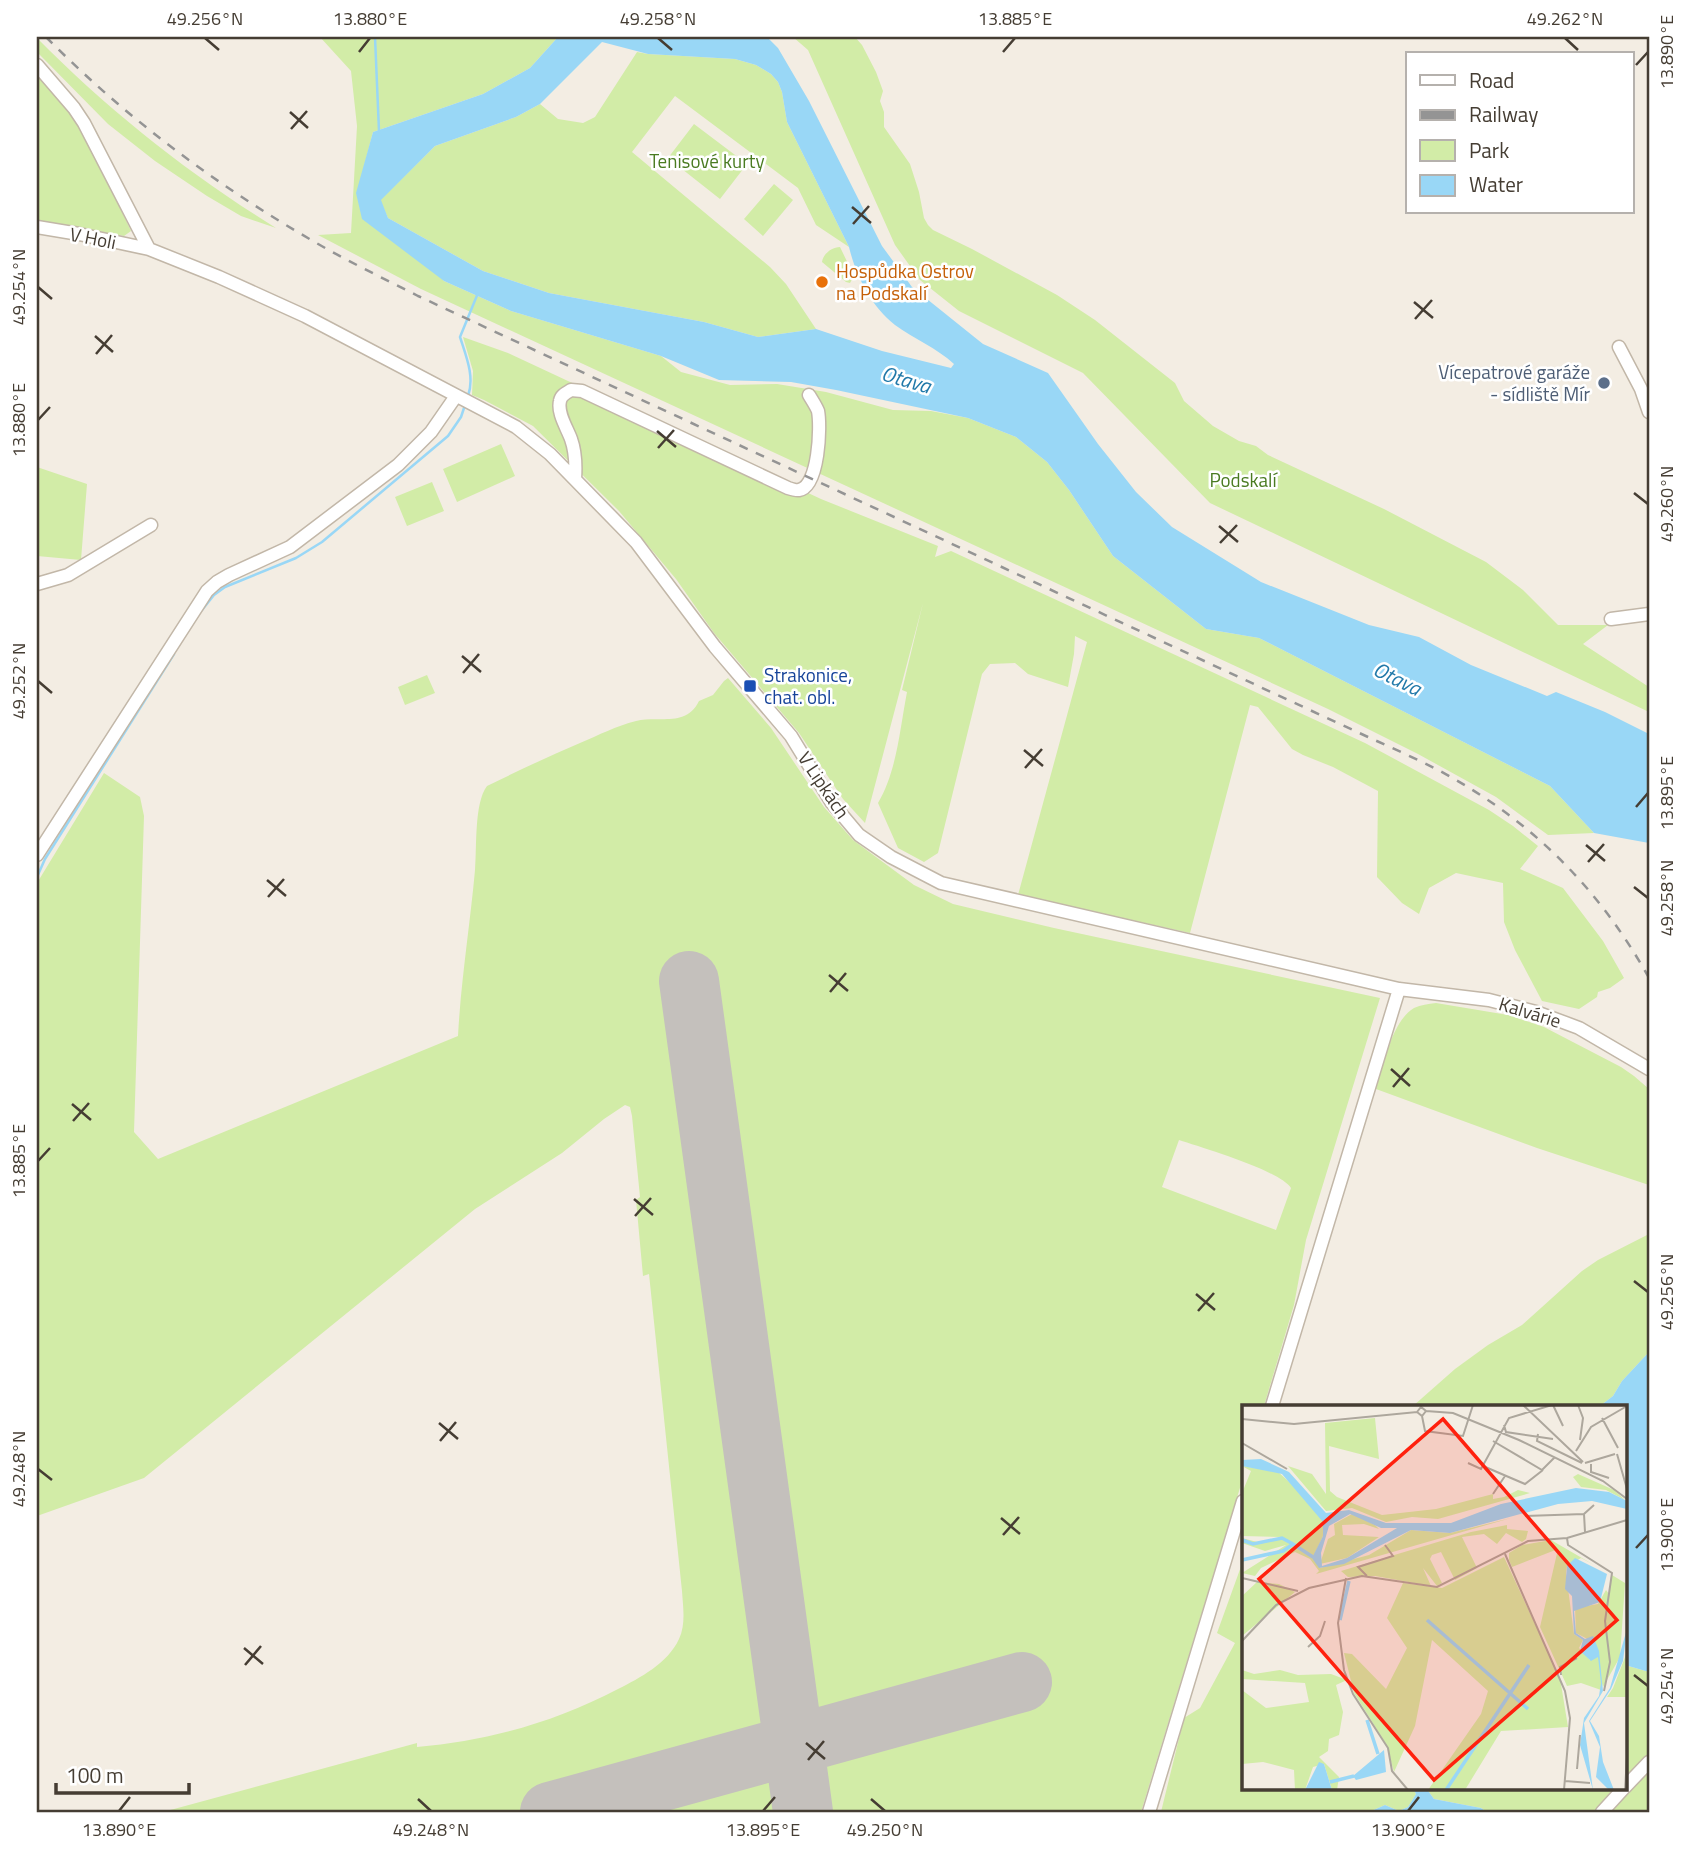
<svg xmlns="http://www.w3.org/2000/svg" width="1686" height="1849" font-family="'Titillium Web',sans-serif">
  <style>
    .green { fill: #d2eca7; fill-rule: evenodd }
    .water { fill: #99d7f6; fill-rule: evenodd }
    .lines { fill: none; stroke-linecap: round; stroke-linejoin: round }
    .stream { stroke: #99d7f6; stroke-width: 2.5 }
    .runway { stroke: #c4c0bc; stroke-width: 60 }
    .minor-casing { stroke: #c2b7a8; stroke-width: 15 }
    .minor { stroke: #fff; stroke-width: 12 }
    .rail { stroke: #949494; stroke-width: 2.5; stroke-dasharray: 9 9; stroke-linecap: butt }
    .ticks { fill: none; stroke: #453d33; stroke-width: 2.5 }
    .food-dot { fill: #e8710a; stroke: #fff; stroke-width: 2.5 }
    .service-dot { fill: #5c6f8a; stroke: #fff; stroke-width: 2.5 }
    .transit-dot { fill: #1a4fb4; stroke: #fff; stroke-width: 2.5 }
    .labels { text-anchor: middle; stroke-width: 5; stroke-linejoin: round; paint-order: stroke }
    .park-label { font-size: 19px; fill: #4a7b21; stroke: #fff }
    .street-label { font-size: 19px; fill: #453d33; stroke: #fff }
    .food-label { font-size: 19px; fill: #c56008; stroke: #fff; text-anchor: start }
    .service-label { font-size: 19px; fill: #4e5e75; stroke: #fff; text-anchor: end }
    .transit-label { font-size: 19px; fill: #164399; stroke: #fff; text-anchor: start }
    .water-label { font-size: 21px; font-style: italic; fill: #2179a9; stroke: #fff }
    .inset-river { fill: none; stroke: #99d7f6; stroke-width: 3.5 }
    .inset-road { fill: none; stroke: #ada79d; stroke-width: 2 }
    .view { fill: #ff210e; fill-opacity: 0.15; stroke: #ff210e; stroke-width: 3.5 }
    .inset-edge { fill: none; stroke: #453d33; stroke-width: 3.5 }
    .neatline { fill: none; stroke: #453d33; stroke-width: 2.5 }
    .ticks-label { font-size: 18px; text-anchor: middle; fill: #453d33 }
  </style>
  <rect width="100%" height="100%" fill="#f3ede3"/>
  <path class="green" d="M 320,37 L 558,37 L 530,68 L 483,94 L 373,132 L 357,193 L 444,281 L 511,311 L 661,356 L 681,372 L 730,385 L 777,384 L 826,392 L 893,410 L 931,411 L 968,418 L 1016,437 L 1047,462 L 1069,490 L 1113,556 L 1206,629 L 1259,638 L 1550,786 L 1594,833 L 1548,835 L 1496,797 L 1418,754 L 1328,709 L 421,289 L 318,235 L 351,233 L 357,126 L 351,71 Z
    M 793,37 L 855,37 L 862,45 L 876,72 L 883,91 L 880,101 L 884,112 L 884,127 L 910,164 L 919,192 L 924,218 L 928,225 L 933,230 L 972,249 L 1057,295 L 1095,320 L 1175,383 L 1184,401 L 1213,426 L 1239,441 L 1256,446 L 1268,455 L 1384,509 L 1486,562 L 1523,590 L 1558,625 L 1608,625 L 1583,644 L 1649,687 L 1649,712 L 1210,503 L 1083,373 L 959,311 L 920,280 L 895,245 L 808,50 Z
    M 37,38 C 109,111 189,174 276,228 L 241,216 L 207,196 L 155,161 L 108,124 L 37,52 Z
    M 637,52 L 648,54 L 735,59 L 756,65 L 771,74 L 778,82 L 782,92 L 787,122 L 849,247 L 816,225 L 798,188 L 675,96 L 632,152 L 770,267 L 786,284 L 816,329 L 758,337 L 704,322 L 549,293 L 483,271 L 388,218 L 380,200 L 435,146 L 516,117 L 540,104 L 558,119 L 583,123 L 595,117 Z
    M 37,72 L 77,117 L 131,231 L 124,236 L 37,221 Z
    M 694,124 L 747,164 L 720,199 L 668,158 Z
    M 774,184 L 793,200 L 763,236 L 744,219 Z
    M 840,247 L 854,276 L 850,283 L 846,282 L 822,262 C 823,254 832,247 840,247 Z
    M 463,337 L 508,353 L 821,499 L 938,546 L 935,557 L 951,551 L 1365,743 L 1489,810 L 1513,826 L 1538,846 L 1520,869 L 1563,888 L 1603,941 L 1624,978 L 1610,988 L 1598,992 L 1597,997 L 1579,1009 L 1542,1001 L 1515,950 L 1504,922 L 1503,883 L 1456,873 L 1429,888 L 1419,914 L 1402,903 L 1377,877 L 1378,791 L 1333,767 L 1303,755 L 1292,749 L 1258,707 L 1250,705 L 1190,933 L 1018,895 L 1087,642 L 1075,636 L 1074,654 L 1068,687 L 1028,674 L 1015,663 L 990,664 L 982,674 L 938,853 L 924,862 L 898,848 L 878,803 C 897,771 900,728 907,692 L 902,690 L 923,603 L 865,823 L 843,799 L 799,733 L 714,633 L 676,579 L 619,511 L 533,426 L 484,400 L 472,395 L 473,371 Z
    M 501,444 L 515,476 L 457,502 L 443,469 Z
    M 37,467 L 87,484 L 81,560 L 37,556 Z
    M 432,482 L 444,511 L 407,526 L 395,497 Z
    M 427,675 L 435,693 L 405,705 L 398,687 Z
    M 728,678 L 771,728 L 824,807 L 853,840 L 914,885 L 953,904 L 1054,928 L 1380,998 L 1306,1240 L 1294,1305 L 1264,1406 L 1243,1406 L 1243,1478 L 1141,1812 L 163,1812 L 417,1743 L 417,1747 C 488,1741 555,1722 618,1689 C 640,1678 668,1663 679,1639 C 686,1624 683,1607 682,1591 L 649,1274 L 643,1276 L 636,1200 L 640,1197 L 632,1116 L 630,1107 L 625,1105 L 604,1119 L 562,1153 L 475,1209 L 144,1478 L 37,1516 L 37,883 L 104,773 L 140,797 L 144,816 L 134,1132 L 158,1159 L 458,1036 C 461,980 470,925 475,870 C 477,848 474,803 487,786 C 518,771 549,756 580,743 C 599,735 616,726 636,721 C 658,715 686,728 699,701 L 713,695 L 724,681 ZM 1179,1140 C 1203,1148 1279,1170 1291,1188 L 1276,1230 L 1162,1187 Z
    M 1436,1003 L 1508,1015 L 1544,1027 L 1621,1067 L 1634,1076 L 1649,1089 L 1649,1185 L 1537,1148 L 1376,1089 C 1383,1066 1392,1021 1414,1008 C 1421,1005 1428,1004 1436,1003 Z
    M 1649,1234 L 1649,1352 L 1622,1381 L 1613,1396 L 1600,1406 L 1413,1406 L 1455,1369 L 1488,1345 L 1522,1325 L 1582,1271 L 1598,1260 Z
    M 1243,1561 L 1243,1788 L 1413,1788 L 1416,1794 L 1408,1807 L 1399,1811 L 1385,1805 L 1369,1812 L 1161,1812 L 1184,1718 L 1200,1708 L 1235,1643 L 1217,1633 Z
    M 1625,1665 L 1649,1672 L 1649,1812 L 1487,1812 L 1481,1808 L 1434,1799 L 1426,1788 L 1625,1788 Z"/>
  <path class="water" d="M 558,37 L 767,37 L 778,48 L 809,101 L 882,246 L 912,287 L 983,344 L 1048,373 L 1098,444 L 1136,492 L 1172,527 L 1261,582 L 1369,625 L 1419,637 L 1471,665 L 1547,696 L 1556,692 L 1605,712 L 1649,734 L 1649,843 L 1594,833 L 1550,786 L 1259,638 L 1206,629 L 1113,556 L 1069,490 L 1047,462 L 1016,437 L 968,418 L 836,390 L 791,382 L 719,380 L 661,356 L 511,311 L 444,281 L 362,219 L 356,193 L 373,132 L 483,94 L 530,68 ZM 602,42 L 648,54 L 735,59 L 756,65 L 771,74 L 778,82 L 782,92 L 787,122 L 849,247 C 856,276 871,306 895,325 C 914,339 937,348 954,364 L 951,368 L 882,351 L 816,329 L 758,337 L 704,322 L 549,293 L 483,271 L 388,218 L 381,200 L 435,146 L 516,117 L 540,104 Z
    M 1649,1352 L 1649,1672 L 1625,1665 L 1625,1406 L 1600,1406 L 1613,1396 L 1622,1381 Z
    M 1413,1788 L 1426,1788 L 1434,1799 L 1481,1808 L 1487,1812 L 1369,1812 L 1385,1805 L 1399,1811 L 1408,1807 L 1416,1794 Z"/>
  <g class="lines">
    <path class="stream" d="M 375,37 L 379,131
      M 468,396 C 475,377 466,356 460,337 L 478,293
      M 202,610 L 214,595 L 225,587 L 296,558 L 322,542 L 448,436 L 461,417 L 465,405
      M 37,877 L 45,859 L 174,654"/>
    <path class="runway" d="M 689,981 L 803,1812
      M 550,1812 L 1022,1682"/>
    <g class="minor-casing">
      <path id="minor" d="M 37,65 L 74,108 L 84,123 L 149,249
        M 37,227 L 79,234 L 149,249 L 219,277 L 305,316 L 516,427 L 550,454 L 636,542 L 715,647 L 791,736 L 832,803 L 859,835 L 891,857 L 941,883 L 1399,989 L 1489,1000 L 1536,1012 L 1579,1028 L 1649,1069
        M 1619,347 L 1641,389 L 1649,412
        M 575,479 C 576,465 576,453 571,439 C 567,428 557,413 560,401 C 561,395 566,393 571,390 L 582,391 L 788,488 C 791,489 797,491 799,490 C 819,487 821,426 818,411 C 816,406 812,400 809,395
        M 37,584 L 68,575 L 151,525
        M 1611,619 L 1649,614
        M 37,855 L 207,591 L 217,582 L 229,575 L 290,547 L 398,465 L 431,432 L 456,396
        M 1272,1406 L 1399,989
        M 1625,1787 L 1649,1762
        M 1149,1812 L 1243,1501
        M 1602,1812 L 1624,1788"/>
    </g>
    <use href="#minor" class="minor"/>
    <path class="rail" d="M 46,37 C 125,117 216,185 313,241 C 347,261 383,278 418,296 L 1368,737 C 1392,748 1417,759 1440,771 C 1531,820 1599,888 1649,978"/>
  </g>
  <path class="ticks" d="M 205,38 L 219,50M 658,38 L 672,50M 1565,38 L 1578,50M 359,52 L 370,38M 1003,52 L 1015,38M 1636,65 L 1648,52M 290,112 L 308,128M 291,129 L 307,111M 852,207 L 871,223M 853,224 L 869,206M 38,287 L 52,299M 1414,302 L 1433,318M 1415,319 L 1432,300M 95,336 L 113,352M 96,354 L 112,335M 38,420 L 50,407M 657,431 L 676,447M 658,448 L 674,430M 1634,493 L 1648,504M 1219,526 L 1238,542M 1220,543 L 1237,525M 462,656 L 481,672M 463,673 L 479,654M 38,681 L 52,693M 1024,750 L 1043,766M 1025,768 L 1042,749M 1636,807 L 1648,793M 1586,845 L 1605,861M 1588,862 L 1604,844M 267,880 L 286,896M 1634,887 L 1648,898M 268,897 L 284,879M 829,975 L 848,991M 830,992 L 846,973M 1391,1069 L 1410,1086M 1393,1087 L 1409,1068M 72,1104 L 91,1120M 73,1121 L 89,1103M 38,1161 L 50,1148M 634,1199 L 653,1215M 635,1216 L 651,1198M 1634,1281 L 1648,1292M 1196,1294 L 1215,1310M 1198,1311 L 1214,1293M 439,1423 L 458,1439M 440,1441 L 456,1422M 38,1469 L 52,1480M 1001,1518 L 1020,1534M 1003,1535 L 1019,1517M 1636,1548 L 1648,1535M 244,1648 L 263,1664M 245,1665 L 261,1646M 1634,1675 L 1648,1686M 806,1743 L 825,1759M 808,1760 L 824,1741M 418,1799 L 431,1811M 871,1799 L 885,1811M 119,1811 L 130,1797M 763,1811 L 775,1797M 1408,1811 L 1419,1797"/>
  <circle class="food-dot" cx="822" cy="282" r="7"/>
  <circle class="service-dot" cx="1604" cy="383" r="7"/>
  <rect class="transit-dot" x="743" y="679" width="14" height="14" rx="3.5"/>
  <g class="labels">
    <g class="park-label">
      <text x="707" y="168">Tenisové kurty</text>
      <text x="1243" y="487">Podskalí</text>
    </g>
    <g class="street-label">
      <text transform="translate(93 238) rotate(11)" y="7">V Holi</text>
      <text transform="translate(824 785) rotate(56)" y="7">V Lipkách</text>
      <text transform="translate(1530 1012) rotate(17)" y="7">Kalvárie</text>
    </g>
    <g class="food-label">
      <text x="836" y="278">Hospůdka Ostrov<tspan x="836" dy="22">na Podskalí</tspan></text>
    </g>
    <g class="service-label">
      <text x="1590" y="379">Vícepatrové garáže<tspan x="1590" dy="22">- sídliště Mír</tspan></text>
    </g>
    <g class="transit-label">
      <text x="764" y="682">Strakonice,<tspan x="764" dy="22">chat. obl.</tspan></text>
    </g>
    <g class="water-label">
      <text transform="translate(906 380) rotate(16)" y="7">Otava</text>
      <text transform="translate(1397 679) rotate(26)" y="7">Otava</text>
    </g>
  </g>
  <g transform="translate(1242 1405)">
    <rect width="385" height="385" fill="#f3ede3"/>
    <path d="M 133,13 L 137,54 L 87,41 L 88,86 L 95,92 L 140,110 L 194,104 L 251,89 L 251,94 L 262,92 L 276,85 L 288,88 L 196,114 L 170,112 L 144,117 L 110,103 L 84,106 L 46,61 L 70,69 L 84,89 L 83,18 ZM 0,61 L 35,66 L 62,90 L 81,116 L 81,131 L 71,153 L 78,163 L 127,150 L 169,125 L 208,128 L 269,113 L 74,169 L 77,166 L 68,154 L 53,147 L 19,163 L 13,171 L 0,168 L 44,140 L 23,146 L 0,138 L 0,133 L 19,138 L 40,132 L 0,131 L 0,88 L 9,66 ZM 336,69 L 372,85 L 383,95 L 364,85 L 339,82 L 331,72 ZM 110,109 L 133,120 L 137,124 L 122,119 L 100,120 L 101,130 L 137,132 L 105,153 L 78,159 L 86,134 L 93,130 L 92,119 ZM 265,120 L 265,124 L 286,126 L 284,134 L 280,137 L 264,128 L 255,139 L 242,129 L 220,132 L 235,163 L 213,175 L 199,147 L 190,150 L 188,154 L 200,178 L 195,181 L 181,163 L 189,181 L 133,171 L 106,172 L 99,166 L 229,127 ZM 309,135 L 352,160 L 339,153 L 325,161 L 324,168 L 332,229 L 341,235 L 337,243 L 348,255 L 355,251 L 353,238 L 334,228 L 333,203 L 356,199 L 364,185 L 367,189 L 370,170 L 383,178 L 378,252 L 361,282 L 359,275 L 359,285 L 339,278 L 325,281 L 298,222 L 316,144 L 270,162 L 267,155 L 267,148 L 280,140 ZM 262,152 L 318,273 L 326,322 L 259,326 L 223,385 L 186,385 L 239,309 L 246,286 L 190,235 L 173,321 L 152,367 L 144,339 L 112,288 L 102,248 L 110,249 L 144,284 L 165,243 L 145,213 L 161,178 L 200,183 ZM 15,177 L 37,179 L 53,187 L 0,231 L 0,191 ZM 385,247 L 385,292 L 365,292 L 371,283 ZM 0,265 L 12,269 L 38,265 L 56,270 L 89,269 L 105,275 L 94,280 L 101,307 L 97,330 L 87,334 L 86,346 L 77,352 L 97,372 L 95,385 L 90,385 L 82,359 L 71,362 L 63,385 L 53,385 L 52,365 L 21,357 L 0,359 L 0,285 L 24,303 L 67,297 L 63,278 L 0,274 Z" fill="#d2eca7"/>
    <path d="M 19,54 L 47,67 L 84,108 L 107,105 L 144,118 L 209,118 L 259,99 L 334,83 L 367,87 L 385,96 L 385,104 L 350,96 L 316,99 L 208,128 L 169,125 L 102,159 L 77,163 L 70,153 L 81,131 L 81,117 L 40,69 L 0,61 L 0,55 ZM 108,109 L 139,123 L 155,123 L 105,153 L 80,161 L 79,148 L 87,121 ZM 333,153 L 365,169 L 358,197 L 332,206 L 334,228 L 343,234 L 351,231 L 357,246 L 360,277 L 361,286 L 342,318 L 351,385 L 338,340 L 342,313 L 357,291 L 359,278 L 356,252 L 349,256 L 338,246 L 341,235 L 332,229 L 330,191 L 323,184 L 325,161 ZM 385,224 L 381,256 L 369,284 L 348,316 L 357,331 L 361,357 L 372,385 L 367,385 L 354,372 L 358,342 L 347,316 L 368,283 ZM 142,345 L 144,367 L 114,375 L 111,371 ZM 77,357 L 82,359 L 90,385 L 63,385 Z" fill="#99d7f6" fill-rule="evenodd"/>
    <path class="inset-river" d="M 0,135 L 11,139 L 40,133 L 51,139M 0,155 L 41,146 L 51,139 L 71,152M 98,215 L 107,176M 185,215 L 286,304M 125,315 L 136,349M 88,377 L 112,371M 204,385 L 287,260"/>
    <path class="inset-road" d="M 281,0 L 341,57M 311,0 L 321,21M 336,0 L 341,13 L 338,35M 184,6 L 211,8 L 277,35 L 361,76 L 385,94M 180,11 L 183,26 L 221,31 L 231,0M 360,13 L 376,43M 0,14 L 52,19 L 175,7 L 180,11 L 184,6 L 179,2 L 175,7M 262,20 L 264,27 L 311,34M 296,29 L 295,36 L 340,58M 251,36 L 300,65 L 312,53M 0,38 L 45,64M 334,46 L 349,22 L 385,1M 375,49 L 385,84M 226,58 L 239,64 L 267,13 L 310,0M 343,58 L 373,49M 349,59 L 349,67 L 367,73M 241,61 L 283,79 L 301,65M 251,89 L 263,71M 283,111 L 342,109M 343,127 L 342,109 L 352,100M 325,133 L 326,140 L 370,168 L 363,216 L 368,257 L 362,286M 263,149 L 323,286 L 328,313 L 322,385M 125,171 L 116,162 L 151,151 L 143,140M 0,173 L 56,186M 104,173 L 96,218 L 102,265 L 111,289 L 146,343 L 150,366 L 166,385M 0,236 L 34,200 L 67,183 L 120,171 L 195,182 L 286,136 L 325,133 L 385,115M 66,242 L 78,231 L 83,216M 319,270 L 318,262 L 335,253M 335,364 L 338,330M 323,376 L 348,378M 383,385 L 385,352"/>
    <path class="view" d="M 201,14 L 375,215 L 192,375 L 17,174 Z"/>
    <rect width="385" height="385" class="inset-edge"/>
  </g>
  <rect width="1686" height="1849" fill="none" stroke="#ffffff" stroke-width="77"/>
  <rect x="1406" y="52" width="228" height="161" fill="#ffffff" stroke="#b5b1ad" stroke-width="2"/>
  <rect x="1420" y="75" width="35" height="10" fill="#ffffff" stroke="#b5b1ad" stroke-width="2"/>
  <text x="1469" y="88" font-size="21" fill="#453d33">Road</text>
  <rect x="1420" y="110" width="35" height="10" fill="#949494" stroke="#b5b1ad" stroke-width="2"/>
  <text x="1469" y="122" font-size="21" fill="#453d33">Railway</text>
  <rect x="1420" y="140" width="35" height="21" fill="#d2eca7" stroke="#b5b1ad" stroke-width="2"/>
  <text x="1469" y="158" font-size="21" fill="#453d33">Park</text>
  <rect x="1420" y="175" width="35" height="21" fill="#99d7f6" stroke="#b5b1ad" stroke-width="2"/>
  <text x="1469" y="192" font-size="21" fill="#453d33">Water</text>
  <path d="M56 1783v10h133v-10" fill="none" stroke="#453d33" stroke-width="3.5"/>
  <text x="66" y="1783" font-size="21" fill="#453d33" stroke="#ffffff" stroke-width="5" paint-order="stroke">100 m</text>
  <rect x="38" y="38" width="1610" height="1773" class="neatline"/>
  <g class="ticks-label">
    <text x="205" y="25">49.256°N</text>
    <text x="370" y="25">13.880°E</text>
    <text x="658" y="25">49.258°N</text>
    <text x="1015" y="25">13.885°E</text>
    <text x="1565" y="25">49.262°N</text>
    <text transform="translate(1667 52) rotate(-90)" y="6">13.890°E</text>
    <text transform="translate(19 287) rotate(-90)" y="6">49.254°N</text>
    <text transform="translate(19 420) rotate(-90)" y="6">13.880°E</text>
    <text transform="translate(1667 504) rotate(-90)" y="6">49.260°N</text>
    <text transform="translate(19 681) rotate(-90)" y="6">49.252°N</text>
    <text transform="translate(1667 793) rotate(-90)" y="6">13.895°E</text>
    <text transform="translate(1667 898) rotate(-90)" y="6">49.258°N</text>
    <text transform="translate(19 1161) rotate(-90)" y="6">13.885°E</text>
    <text transform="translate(1667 1292) rotate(-90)" y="6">49.256°N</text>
    <text transform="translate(19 1469) rotate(-90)" y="6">49.248°N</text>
    <text transform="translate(1667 1535) rotate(-90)" y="6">13.900°E</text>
    <text transform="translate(1667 1686) rotate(-90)" y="6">49.254°N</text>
    <text x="119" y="1836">13.890°E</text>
    <text x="431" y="1836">49.248°N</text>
    <text x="763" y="1836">13.895°E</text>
    <text x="885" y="1836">49.250°N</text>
    <text x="1408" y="1836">13.900°E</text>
  </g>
</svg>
